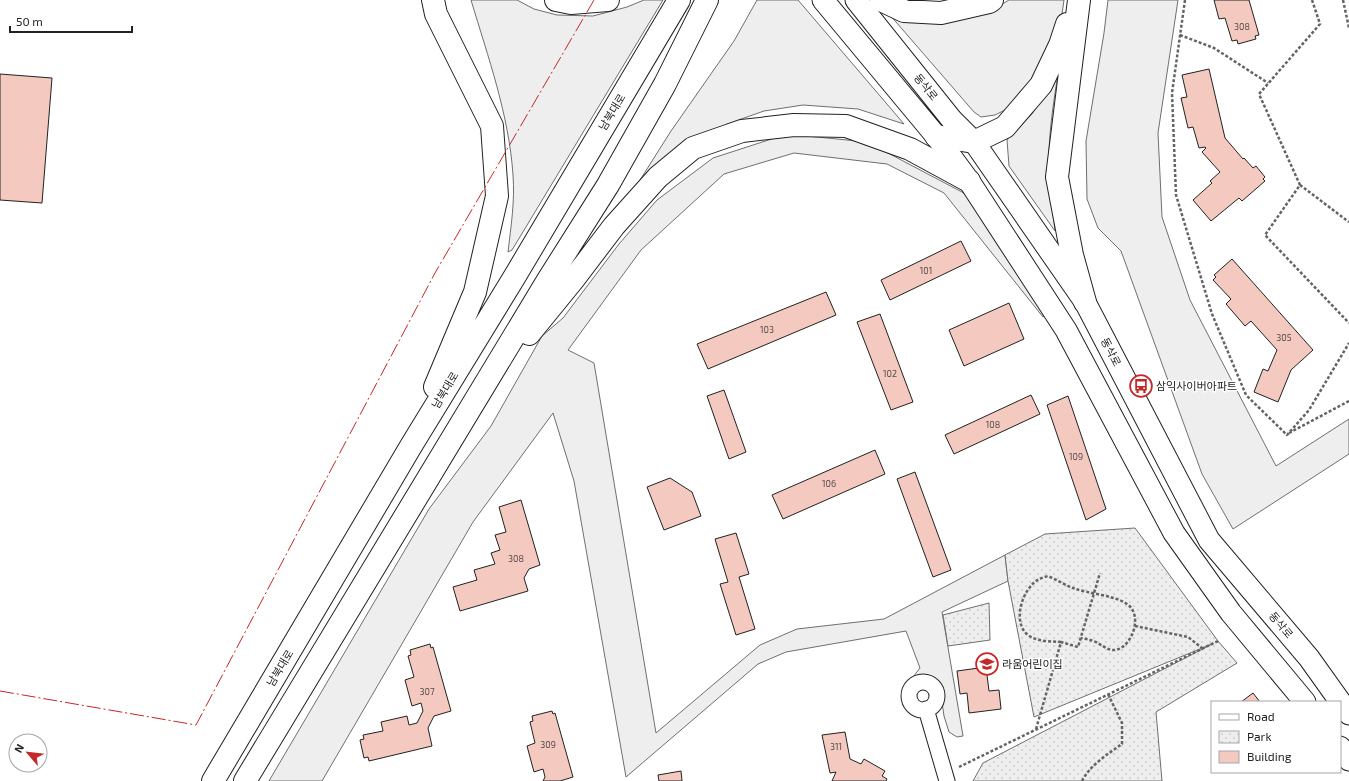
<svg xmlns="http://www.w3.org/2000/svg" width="1349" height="781" font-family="'Exo 2','Noto Sans KR',sans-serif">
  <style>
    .green { fill: #eee; stroke: #6f6f6f }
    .park { fill: url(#park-dots); stroke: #6f6f6f }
    .building { fill: #f3c9c0; stroke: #222 }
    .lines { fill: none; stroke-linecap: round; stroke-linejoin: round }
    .street-casing { stroke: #222; stroke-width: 17 }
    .secondary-casing { stroke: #222; stroke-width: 23 }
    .highway-casing { stroke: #222; stroke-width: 24 }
    .path { stroke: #646464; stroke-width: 2.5; stroke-dasharray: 3 2; stroke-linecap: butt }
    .street { stroke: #fff; stroke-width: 15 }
    .secondary { stroke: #fff; stroke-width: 21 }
    .highway { stroke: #fff; stroke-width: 22 }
    .power { stroke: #c62828; stroke-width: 1; stroke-dasharray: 14 3 2 3; stroke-linecap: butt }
    .labels { text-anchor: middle; stroke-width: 3; stroke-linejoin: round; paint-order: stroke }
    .number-label { font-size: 9px; fill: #564c4a }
    .street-label { font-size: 11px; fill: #222; stroke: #fff }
    .poi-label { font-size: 11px; fill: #222; stroke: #fff; text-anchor: start }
  </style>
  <defs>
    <pattern id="park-dots" width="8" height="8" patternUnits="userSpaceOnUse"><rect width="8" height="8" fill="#eee"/><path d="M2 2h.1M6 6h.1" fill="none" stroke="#ccc" stroke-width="1.8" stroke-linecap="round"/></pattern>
  </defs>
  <rect width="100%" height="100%" fill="#fff"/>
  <path class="green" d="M 471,0 L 517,0 L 534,9 L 557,15 L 593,16 L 627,7 L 644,0 L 663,0 L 512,250 L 508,252 C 511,226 515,201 513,175 C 509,115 488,57 471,0 Z
    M 757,0 L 798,0 L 904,124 L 858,109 L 803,105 L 764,111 L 727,124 L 687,145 L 640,180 L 671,131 L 734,41 Z
    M 1009,0 L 1064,0 L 1060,28 L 1040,72 L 1015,105 L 995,115 L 981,117 L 974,112 L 883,7 L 975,14 L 1004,3 Z
    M 1108,0 L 1178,0 L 1158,133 L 1162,217 L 1190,300 L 1276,466 L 1349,419 L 1349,454 L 1233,529 L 1202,474 L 1121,251 L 1098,228 L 1087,199 L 1086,141 L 1104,33 Z
    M 1058,74 C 1054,99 1050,125 1049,151 C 1048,177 1052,204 1055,231 L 1009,166 L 1007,140 L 1032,114 Z
    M 787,134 L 867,142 L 962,192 L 973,201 L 1048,310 L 1043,317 L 944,193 L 887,164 L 794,153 L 724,174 L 641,250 L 568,350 L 594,363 L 656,733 L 760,645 L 797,629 L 884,619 L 1005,555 L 1008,581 L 942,612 L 963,736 L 957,737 L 949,732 L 944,716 L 940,689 C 928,679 924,678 909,682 L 920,668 L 906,631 L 786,652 L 758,664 L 626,777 L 574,481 L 553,413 L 473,522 L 322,781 L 269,781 L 429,509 L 491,426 L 542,336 L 563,318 L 619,244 L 657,200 L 713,158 Z"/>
  <path class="park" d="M 1135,528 L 1218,641 L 1237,663 L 1156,712 L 1162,781 L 973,781 L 983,763 L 1212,644 L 1034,717 L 1008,581 L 1005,555 L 1045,534 Z
    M 989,603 L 990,640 L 948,646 L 943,615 Z"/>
  <path class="building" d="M 1214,0 L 1249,0 L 1259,35 L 1255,36 L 1256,39 L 1238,44 L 1237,40 L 1232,41 L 1225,18 L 1219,19 Z
    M 1209,69 L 1225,138 L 1243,159 L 1244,158 L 1253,168 L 1256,166 L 1265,177 L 1263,179 L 1265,181 L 1242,201 L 1239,198 L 1211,221 L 1193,200 L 1212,183 L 1210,181 L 1220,172 L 1202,152 L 1206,148 L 1205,147 L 1199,148 L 1193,127 L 1188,128 L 1181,98 L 1187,97 L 1182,75 Z
    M 0,74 L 52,78 L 42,203 L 0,200 Z
    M 961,241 L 971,261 L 890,300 L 881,280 Z
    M 1232,259 L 1313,350 L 1291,370 L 1278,402 L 1254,392 L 1263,369 L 1268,371 L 1277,350 L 1251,321 L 1245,326 L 1226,304 L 1231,299 L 1213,280 L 1216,277 L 1214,275 Z
    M 826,292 L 836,315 L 708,369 L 697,344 Z
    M 1009,303 L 1024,339 L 964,366 L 949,330 Z
    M 880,314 L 913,402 L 891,410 L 857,322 Z
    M 724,390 L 746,452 L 729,459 L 707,396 Z
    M 1031,395 L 1040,414 L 954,454 L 945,435 Z
    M 1068,396 L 1106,509 L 1086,520 L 1047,405 Z
    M 875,450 L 885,474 L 783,519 L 772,495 Z
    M 915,472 L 951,570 L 933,577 L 897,479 Z
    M 670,478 L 692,492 L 701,516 L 664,530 L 647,487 Z
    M 521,500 L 540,565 L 529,569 L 524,578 L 528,591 L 460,611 L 453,587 L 477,580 L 474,570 L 495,564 L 491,553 L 500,550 L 495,535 L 506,532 L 499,507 Z
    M 736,533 L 749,574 L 739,577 L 755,629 L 736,635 L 720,584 L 728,582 L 715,539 Z
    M 430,644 L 431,648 L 433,647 L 451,711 L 434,716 L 428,728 L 432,746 L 369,761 L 368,757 L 364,758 L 360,740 L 364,739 L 363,735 L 383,731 L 381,722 L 407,716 L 409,725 L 417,723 L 423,711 L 421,703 L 412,706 L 405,680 L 414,677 L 408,656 L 411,655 L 410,650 Z
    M 986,667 L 989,691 L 999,690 L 1001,709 L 969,713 L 967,693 L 960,694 L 957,671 Z
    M 1253,693 L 1260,702 L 1241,702 Z
    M 552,711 L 553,714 L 555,713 L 573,777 L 560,781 L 543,781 L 545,777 L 543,769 L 534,772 L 527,746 L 535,743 L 530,722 L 533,721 L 532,716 Z
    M 845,732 L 850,759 L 861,764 L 864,759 L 885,771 L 882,776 L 887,779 L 886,781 L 832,781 L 836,772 L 830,773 L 822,735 Z
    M 681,771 L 682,781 L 659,781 L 658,775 Z"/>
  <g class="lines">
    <g class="street-casing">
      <path id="street" d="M909 696a14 14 0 1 1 28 0a14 14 0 1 1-28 0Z
        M 926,709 L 947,781"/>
    </g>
    <g class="secondary-casing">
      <path id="secondary" d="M 823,0 L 936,136 L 969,181 L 1066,330 L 1174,533 L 1231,613 L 1305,702
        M 856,0 L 952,120 L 974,142 L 1085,302 L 1209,540 L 1309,658 L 1349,714
        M 1340,747 L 1349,760"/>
    </g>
    <g class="highway-casing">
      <path id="highway" d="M 433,0 L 436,14 L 492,126 L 497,196 L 475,292 L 435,387
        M 556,0 L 571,3 L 608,0
        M 881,0 L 904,11 L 941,13 L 989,2 L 992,0
        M 1079,0 L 1057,177 L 1072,255 L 1085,302
        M 936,136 L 974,142 L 1005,127 L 1041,85 L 1060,45 L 1067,24
        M 529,334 L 573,280 L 614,226 L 658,177 L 693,148 L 742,131 L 794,125 L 846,126 L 910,149 L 969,181
        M 213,781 L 411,446 L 515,276 L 679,0
        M 245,781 L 548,280 L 608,185 L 665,84 L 707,0"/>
    </g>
    <path class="path" d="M 1185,0 L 1172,93 L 1176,195 L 1212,314 L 1246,395 L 1287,435 L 1309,410 L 1349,343
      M 1312,0 L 1320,24 L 1259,94 L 1300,185 L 1265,235 L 1349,323
      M 1343,0 L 1349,28
      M 1180,35 L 1214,48 L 1268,83
      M 1300,185 L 1349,222
      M 1289,433 L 1349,401
      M 1135,626 L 1188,637 L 1202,648
      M 1061,642 C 1050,641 1037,642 1028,635 C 1014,624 1020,599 1030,587 C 1035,580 1041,578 1048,576 C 1057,580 1065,585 1073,588 C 1089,594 1114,595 1127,604 C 1145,616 1130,652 1112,650 C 1105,649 1100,643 1093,641 C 1089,639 1085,639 1081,638
      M 1036,729 L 1061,642 L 1078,647 L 1100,573
      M 959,767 L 1218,641
      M 1082,781 C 1090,765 1108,754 1122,744 L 1122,723 L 1108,694"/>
    <use href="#street" class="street"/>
    <use href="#secondary" class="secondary"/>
    <use href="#highway" class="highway"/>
    <path class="power" d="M 0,691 L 196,725 L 435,273 L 594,0"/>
  </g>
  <defs>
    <g id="bus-ring" transform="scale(1.15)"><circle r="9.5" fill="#fff" stroke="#c62828" stroke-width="1.5"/><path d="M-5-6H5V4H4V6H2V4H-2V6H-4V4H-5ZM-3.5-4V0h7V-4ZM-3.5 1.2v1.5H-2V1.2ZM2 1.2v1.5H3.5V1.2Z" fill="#c62828"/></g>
    <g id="school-ring" transform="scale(1.15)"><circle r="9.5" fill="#fff" stroke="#c62828" stroke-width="1.5"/><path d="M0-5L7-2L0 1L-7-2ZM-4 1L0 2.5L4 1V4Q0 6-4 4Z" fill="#c62828"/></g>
  </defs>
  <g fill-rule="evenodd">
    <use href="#bus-ring" x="1141" y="386"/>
    <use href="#school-ring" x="987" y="664"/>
  </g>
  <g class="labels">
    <g class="number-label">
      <text x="1242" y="30">308</text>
      <text x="926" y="274">101</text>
      <text x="767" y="333">103</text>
      <text x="1284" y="341">305</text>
      <text x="890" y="377">102</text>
      <text x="993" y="428">108</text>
      <text x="1076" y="460">109</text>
      <text x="829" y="487">106</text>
      <text x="516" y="562">308</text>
      <text x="427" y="695">307</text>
      <text x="548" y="748">309</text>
      <text x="836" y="750">311</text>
    </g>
    <g class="street-label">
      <text transform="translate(926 87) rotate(51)" y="4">동삭로</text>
      <text transform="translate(612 112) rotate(-59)" y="4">남북대로</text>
      <text transform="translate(1111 352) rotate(63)" y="4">동삭로</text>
      <text transform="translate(445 390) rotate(-59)" y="4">남북대로</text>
      <text transform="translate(1281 625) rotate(50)" y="4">동삭로</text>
      <text transform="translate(280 668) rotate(-59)" y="4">남북대로</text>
    </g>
    <g class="poi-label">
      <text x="1156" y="390">삼익사이버아파트</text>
      <text x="1002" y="668">라움어린이집</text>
    </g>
  </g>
  <rect x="1211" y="701" width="130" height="72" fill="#ffffff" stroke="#a7a7a7"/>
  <rect x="1219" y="714" width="20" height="6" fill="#ffffff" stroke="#a7a7a7"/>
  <text x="1247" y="721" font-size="12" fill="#222222">Road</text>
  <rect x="1219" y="731" width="20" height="12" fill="url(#park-dots)" stroke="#a7a7a7"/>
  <text x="1247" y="741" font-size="12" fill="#222222">Park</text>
  <rect x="1219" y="751" width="20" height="12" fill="#f3c9c0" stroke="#a7a7a7"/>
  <text x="1247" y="761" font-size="12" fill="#222222">Building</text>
  <g transform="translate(28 753) rotate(298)"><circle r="19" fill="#ffffff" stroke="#a7a7a7"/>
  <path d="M0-3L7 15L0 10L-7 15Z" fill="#c62828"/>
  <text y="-6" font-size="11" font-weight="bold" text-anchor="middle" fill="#222222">N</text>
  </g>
  <path d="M10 26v6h122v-6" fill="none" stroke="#222222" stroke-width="2"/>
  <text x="16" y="26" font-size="12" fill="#222222" stroke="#ffffff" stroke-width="3" paint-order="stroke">50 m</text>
</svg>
